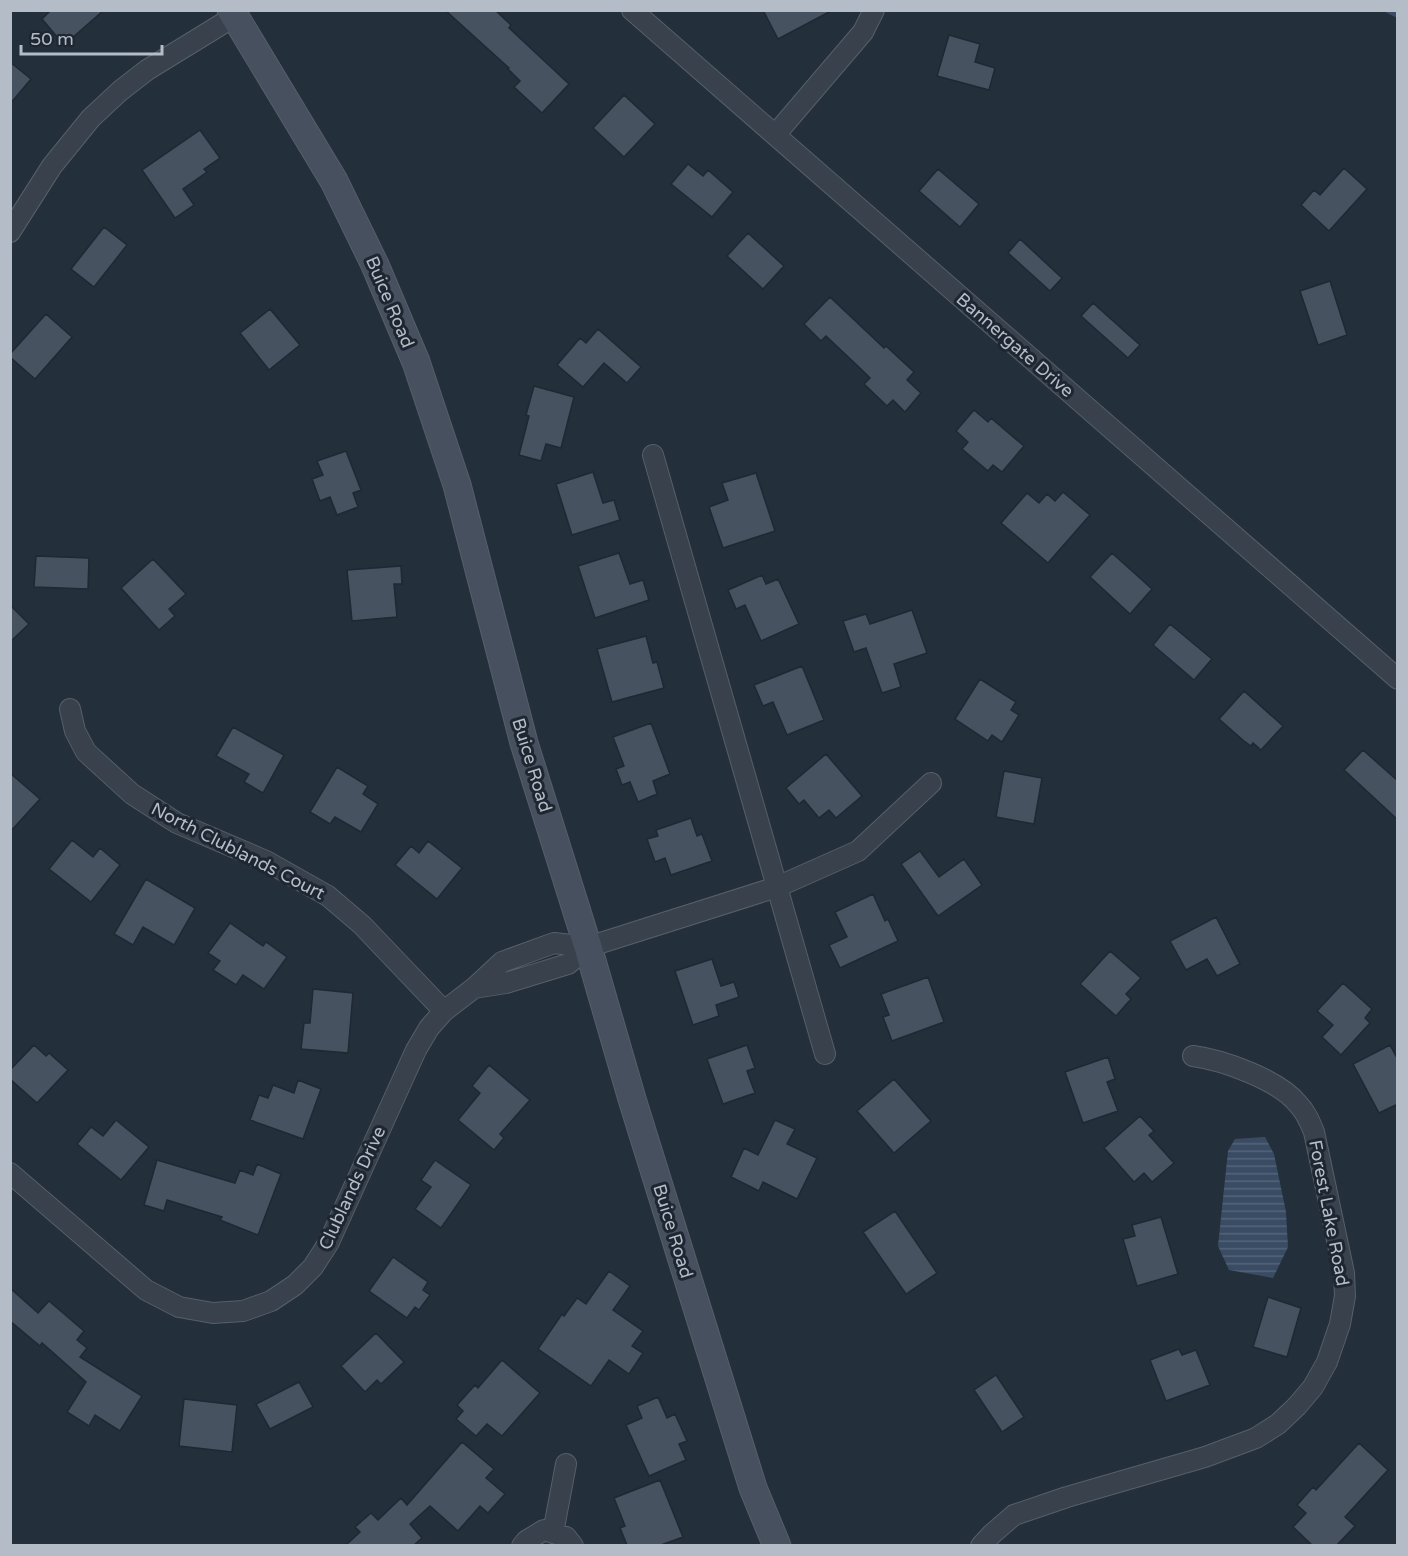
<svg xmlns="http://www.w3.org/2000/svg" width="1408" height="1556" font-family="'Varela Round',sans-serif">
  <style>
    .water { fill: url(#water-rules) }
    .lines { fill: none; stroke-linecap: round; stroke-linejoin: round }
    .stream { stroke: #3a4c64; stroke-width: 6 }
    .building { fill: #465260; stroke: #1f2833; stroke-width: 1.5 }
    .street-casing { stroke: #565f6a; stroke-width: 22 }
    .secondary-casing { stroke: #565f6a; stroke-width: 29 }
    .street { stroke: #38414c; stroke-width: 20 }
    .secondary { stroke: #46505f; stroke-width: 27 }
    .labels { text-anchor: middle; stroke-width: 6; stroke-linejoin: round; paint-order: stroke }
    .street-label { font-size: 18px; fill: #b4bcc7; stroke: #1d2631 }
  </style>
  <defs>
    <pattern id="water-rules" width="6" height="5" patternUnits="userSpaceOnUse" patternTransform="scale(1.5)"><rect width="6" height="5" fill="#3a4c64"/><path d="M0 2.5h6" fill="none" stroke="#546479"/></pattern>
  </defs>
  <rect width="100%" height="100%" fill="#242f3c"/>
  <path class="water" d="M 1265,1137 L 1274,1154 L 1286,1212 L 1288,1247 L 1273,1278 L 1229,1270 L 1218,1246 L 1228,1151 L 1235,1139 Z"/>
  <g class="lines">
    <path class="stream" d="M 1388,10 L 1398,15"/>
  </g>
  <path class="building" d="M 51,10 L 104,10 L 64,45 L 42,19 Z
    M 445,10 L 495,10 L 511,25 L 509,28 L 569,84 L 542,113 L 514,87 L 520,81 L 508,69 L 509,68 Z
    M 763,10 L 833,10 L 778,39 Z
    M 949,35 L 980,44 L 975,62 L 995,68 L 989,90 L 937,76 Z
    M 10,62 L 31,79 L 10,104 Z
    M 624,95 L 655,124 L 624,157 L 593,128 Z
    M 200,130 L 220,158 L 204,169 L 207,172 L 183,189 L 194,205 L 175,218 L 142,170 Z
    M 688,164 L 703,176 L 708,170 L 733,192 L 712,217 L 671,184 Z
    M 1344,168 L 1367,189 L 1329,231 L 1301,205 L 1314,190 L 1320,195 Z
    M 938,169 L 979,204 L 960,227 L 919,191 Z
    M 104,227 L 127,245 L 94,287 L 71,269 Z
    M 748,233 L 784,266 L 763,289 L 727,256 Z
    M 1020,239 L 1062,278 L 1050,291 L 1008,253 Z
    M 1330,281 L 1347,335 L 1318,345 L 1300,291 Z
    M 830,297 L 884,348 L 886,346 L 914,372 L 907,380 L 921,393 L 905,412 L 893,400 L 887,406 L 864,384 L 870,378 L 863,371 L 826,336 L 821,341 L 804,324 Z
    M 1093,303 L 1140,345 L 1128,358 L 1081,316 Z
    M 270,309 L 300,345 L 269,370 L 240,333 Z
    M 46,314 L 72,337 L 35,379 L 10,357 L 10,354 Z
    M 598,329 L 641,367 L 627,383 L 604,363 L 583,387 L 557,365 L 580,338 L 586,343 Z
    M 534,386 L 574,397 L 561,448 L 546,444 L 541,461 L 519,455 L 529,416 L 526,415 Z
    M 974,410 L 988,422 L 991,418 L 1024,446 L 1002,472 L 993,465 L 988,471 L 962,449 L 968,442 L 956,431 Z
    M 346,451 L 361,490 L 353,493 L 358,507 L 337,515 L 330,497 L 320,501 L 312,479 L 323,475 L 317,461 Z
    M 593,472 L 603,503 L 614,500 L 620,520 L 572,535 L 556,484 Z
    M 756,473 L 775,531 L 723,548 L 709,507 L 728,500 L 722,483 Z
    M 1063,492 L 1090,515 L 1048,563 L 1001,523 L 1027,493 L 1039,503 L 1047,494 L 1055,501 Z
    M 619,553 L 630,584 L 643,580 L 649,600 L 595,618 L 578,566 Z
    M 1112,553 L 1152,589 L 1130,614 L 1090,577 Z
    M 36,556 L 89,558 L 88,589 L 34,587 Z
    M 153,559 L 186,594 L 169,609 L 175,616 L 159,630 L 121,588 Z
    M 401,566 L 402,584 L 394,584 L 397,617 L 352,621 L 347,570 Z
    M 762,575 L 766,584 L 778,579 L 799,624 L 761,641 L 745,605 L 736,609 L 728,590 Z
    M 10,605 L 29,624 L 10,642 Z
    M 912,610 L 927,653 L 894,664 L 901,687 L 882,693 L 866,648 L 854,652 L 843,621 L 866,614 L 870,624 Z
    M 1170,624 L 1212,659 L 1194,680 L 1153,645 Z
    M 646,636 L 653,663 L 657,662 L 664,688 L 612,702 L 597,649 Z
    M 802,666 L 824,720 L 787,735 L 773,702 L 763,706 L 754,685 Z
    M 980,679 L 1016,702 L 1011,710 L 1019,715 L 1002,742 L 992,735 L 988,741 L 955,719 Z
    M 1244,691 L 1283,726 L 1261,750 L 1253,743 L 1251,746 L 1244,741 L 1219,719 Z
    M 651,723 L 670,774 L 653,781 L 657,794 L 638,802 L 630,782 L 622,785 L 616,769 L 624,766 L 613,737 Z
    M 233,727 L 284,755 L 263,793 L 244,782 L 249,774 L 216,756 Z
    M 1363,750 L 1398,781 L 1398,820 L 1344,770 Z
    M 826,754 L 862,796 L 836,818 L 829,810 L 819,818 L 804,800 L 799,804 L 786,788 Z
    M 337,767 L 368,786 L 363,794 L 378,804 L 361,832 L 335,817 L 330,824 L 310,812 Z
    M 1004,771 L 1042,778 L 1034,824 L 996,817 Z
    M 10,773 L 40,799 L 10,832 Z
    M 691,818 L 697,836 L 702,834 L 712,861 L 671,875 L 665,858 L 655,862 L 647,839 L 658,836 L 656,830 Z
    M 72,840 L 93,857 L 100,848 L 120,865 L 91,902 L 49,869 Z
    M 428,841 L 462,868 L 437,899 L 395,865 L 411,846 L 419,853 Z
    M 920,851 L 939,877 L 964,859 L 982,885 L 938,916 L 901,864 Z
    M 146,879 L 195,908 L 174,945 L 143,927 L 133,945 L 114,934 Z
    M 873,894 L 885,921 L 888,919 L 898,941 L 840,968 L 829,945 L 847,937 L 835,912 Z
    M 1216,917 L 1240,964 L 1217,976 L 1207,959 L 1186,970 L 1170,941 Z
    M 230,923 L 263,946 L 266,942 L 287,957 L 264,989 L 243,975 L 236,985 L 213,970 L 220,961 L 208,953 Z
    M 1110,951 L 1141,978 L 1126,994 L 1131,999 L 1116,1016 L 1080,984 Z
    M 712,959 L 721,986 L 734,982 L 739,997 L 716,1005 L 719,1016 L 693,1025 L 675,971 Z
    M 928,977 L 944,1022 L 892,1041 L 883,1017 L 889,1015 L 881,994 Z
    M 1343,983 L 1372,1009 L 1365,1018 L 1370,1023 L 1341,1055 L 1322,1037 L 1333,1025 L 1317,1011 Z
    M 313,989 L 353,993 L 348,1053 L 301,1049 L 304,1023 L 310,1023 Z
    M 34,1045 L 46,1056 L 49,1053 L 68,1070 L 37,1103 L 10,1079 L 10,1070 Z
    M 747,1045 L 755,1068 L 747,1071 L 755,1093 L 723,1104 L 707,1059 Z
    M 1390,1045 L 1398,1060 L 1398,1104 L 1379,1113 L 1353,1064 Z
    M 1108,1057 L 1115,1079 L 1107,1082 L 1118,1111 L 1083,1123 L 1065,1072 Z
    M 489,1065 L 530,1100 L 500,1134 L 504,1138 L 494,1150 L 458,1120 L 480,1093 L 472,1086 Z
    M 894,1079 L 931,1121 L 894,1153 L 857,1111 Z
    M 298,1080 L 321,1089 L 303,1139 L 250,1120 L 259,1095 L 268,1098 L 273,1085 L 294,1093 Z
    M 1140,1116 L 1154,1131 L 1149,1135 L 1174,1163 L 1152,1182 L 1144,1173 L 1134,1182 L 1104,1148 Z
    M 116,1120 L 149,1147 L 121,1180 L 77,1144 L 91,1127 L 103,1136 Z
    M 775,1120 L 795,1129 L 787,1144 L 817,1158 L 797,1199 L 763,1182 L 759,1191 L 731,1177 L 744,1148 L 758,1155 Z
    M 157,1160 L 235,1183 L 240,1170 L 253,1175 L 257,1164 L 281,1174 L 258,1235 L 220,1220 L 222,1217 L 167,1200 L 164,1211 L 144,1205 Z
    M 435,1160 L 471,1185 L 441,1228 L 415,1209 L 431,1187 L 421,1180 Z
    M 895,1211 L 937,1273 L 906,1294 L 863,1232 Z
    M 1161,1217 L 1178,1274 L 1137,1286 L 1123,1239 L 1135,1236 L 1132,1225 Z
    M 393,1257 L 428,1282 L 423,1290 L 430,1295 L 419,1310 L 415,1307 L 407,1318 L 369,1291 Z
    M 609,1271 L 630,1286 L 613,1310 L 643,1331 L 632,1346 L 643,1353 L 629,1374 L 609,1360 L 591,1386 L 538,1349 L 562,1314 L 564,1316 L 577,1298 L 586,1304 Z
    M 10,1288 L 38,1313 L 49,1301 L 84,1331 L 77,1340 L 87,1348 L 80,1357 L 142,1396 L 120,1431 L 95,1415 L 89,1426 L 67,1412 L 86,1382 L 42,1343 L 40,1346 L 10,1321 Z
    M 1268,1297 L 1301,1308 L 1287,1357 L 1253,1347 Z
    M 376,1333 L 404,1362 L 381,1384 L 377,1380 L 365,1392 L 341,1366 Z
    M 1179,1349 L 1182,1355 L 1196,1350 L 1210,1385 L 1166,1401 L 1150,1360 Z
    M 502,1360 L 540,1393 L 502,1436 L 487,1424 L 476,1436 L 456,1419 L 463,1411 L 457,1405 L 475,1385 L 478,1388 Z
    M 996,1375 L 1024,1417 L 1002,1432 L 974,1390 Z
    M 299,1382 L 313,1407 L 270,1429 L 256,1404 Z
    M 658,1397 L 667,1418 L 675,1414 L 687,1441 L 679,1444 L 686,1460 L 649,1476 L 626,1425 L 642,1418 L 637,1406 Z
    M 184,1399 L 237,1405 L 232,1452 L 179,1446 Z
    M 462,1442 L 494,1469 L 486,1478 L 505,1494 L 488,1513 L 480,1506 L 458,1531 L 430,1506 L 410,1524 L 422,1538 L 414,1545 L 346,1545 L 360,1532 L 355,1527 L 371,1513 L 378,1520 L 401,1498 L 407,1505 Z
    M 1359,1443 L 1388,1470 L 1345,1517 L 1355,1526 L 1337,1545 L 1312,1545 L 1293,1527 L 1306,1513 L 1297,1505 L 1313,1487 L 1316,1490 Z
    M 660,1480 L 683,1537 L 661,1545 L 627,1545 L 620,1528 L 625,1526 L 614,1498 Z"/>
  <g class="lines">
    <g class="street-casing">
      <path id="street" d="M 632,10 L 1398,679
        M 775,135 L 863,32 L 874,10
        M 10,232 L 52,166 L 91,118 L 120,91 L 147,70 L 235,16
        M 653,455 L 825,1054
        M 70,709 L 75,731 L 86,752 L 132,794 L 177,823 L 266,861 L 328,896 L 362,925 L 444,1011
        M 474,988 L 502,962 L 554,943 L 588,947
        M 10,1173 L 146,1290 L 179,1307 L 213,1313 L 243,1311 L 271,1301 L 295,1285 L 313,1267 L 329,1242 L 416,1050 L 429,1028 L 444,1011 L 474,988 L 506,983 L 568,964 L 588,947 L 777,887 L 858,851 L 931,783
        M 553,1533 L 566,1464
        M 522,1546 L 526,1541 L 544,1530 L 566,1537 L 573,1546
        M 981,1546 L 992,1534 L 1014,1515 L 1067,1497 L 1205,1457 L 1256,1438 L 1278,1424 L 1297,1406 L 1313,1387 L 1327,1362 L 1340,1324 L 1345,1296 L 1344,1273 L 1314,1132 C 1310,1122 1306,1112 1298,1104 C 1279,1080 1223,1060 1193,1056"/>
    </g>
    <g class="secondary-casing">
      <path id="secondary" d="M 231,10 L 334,181 L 375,265 L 416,362 L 457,485 L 524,743 L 588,947 L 632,1099 L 753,1488 L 777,1546"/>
    </g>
    <use href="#street" class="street"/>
    <use href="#secondary" class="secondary"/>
  </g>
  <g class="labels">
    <g class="street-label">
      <text transform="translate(390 302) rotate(67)" y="6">Buice Road</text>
      <text transform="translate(1015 345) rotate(41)" y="6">Bannergate Drive</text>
      <text transform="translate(532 765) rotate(73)" y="6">Buice Road</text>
      <text transform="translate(238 851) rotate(27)" y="6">North Clublands Court</text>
      <text transform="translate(352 1188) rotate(-65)" y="6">Clublands Drive</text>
      <text transform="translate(1329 1213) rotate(79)" y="6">Forest Lake Road</text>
      <text transform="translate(673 1231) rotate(73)" y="6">Buice Road</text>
    </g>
  </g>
  <rect width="1408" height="1556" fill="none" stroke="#b4bcc7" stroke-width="24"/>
  <path d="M21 45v9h141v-9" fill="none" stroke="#b4bcc7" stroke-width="3"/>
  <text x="30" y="45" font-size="18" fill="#b4bcc7" stroke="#1d2631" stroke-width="4.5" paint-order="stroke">50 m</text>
</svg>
